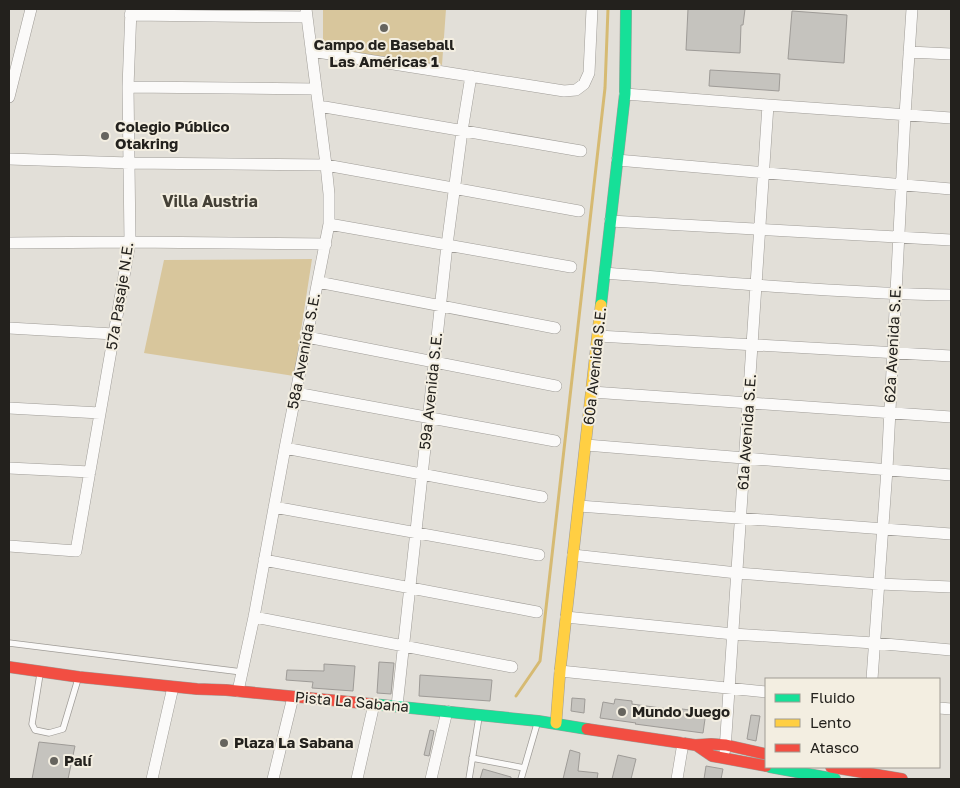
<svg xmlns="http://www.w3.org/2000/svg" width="960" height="788" font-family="'Golos Text',sans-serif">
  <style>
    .green { fill: #d8c69c }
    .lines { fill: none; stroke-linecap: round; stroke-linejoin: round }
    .stream { stroke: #d6ba72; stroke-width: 3 }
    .building { fill: #c5c3be; stroke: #9e9b97 }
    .lane-casing { stroke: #9f9c97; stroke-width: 7 }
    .street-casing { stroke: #9f9c97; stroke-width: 12 }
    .fast-casing { stroke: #9f9c97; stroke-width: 12 }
    .slow-casing { stroke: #9f9c97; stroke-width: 12 }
    .jam-casing { stroke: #9f9c97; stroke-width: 12 }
    .lane { stroke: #fbfaf9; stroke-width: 5.5 }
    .street { stroke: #fbfaf9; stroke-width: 11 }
    .fast { stroke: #16e098; stroke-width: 11 }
    .slow { stroke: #ffcf43; stroke-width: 11 }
    .jam { stroke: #f24e42; stroke-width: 11 }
    .poi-dot { fill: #66645e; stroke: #f3eee1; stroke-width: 2 }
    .labels { text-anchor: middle; stroke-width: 4; stroke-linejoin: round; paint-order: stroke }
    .poi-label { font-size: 15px; font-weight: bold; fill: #23211d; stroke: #f3eee1; text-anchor: start }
    .street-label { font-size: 15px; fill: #23211d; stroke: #f3eee1 }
    .neighbourhood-label { font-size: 16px; font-weight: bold; fill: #444036; stroke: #f3eee1 }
  </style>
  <rect width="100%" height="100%" fill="#e2dfd8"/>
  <path class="green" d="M 323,9 L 446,9 L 442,65 L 323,48 Z
    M 312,259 L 294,376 L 144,353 L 164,260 Z"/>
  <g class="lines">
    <path class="stream" d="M 516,696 L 540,661 L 605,88 L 608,9"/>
  </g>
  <path class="building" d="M 688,9 L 745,9 L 743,25 L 741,25 L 740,53 L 686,50 Z
    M 792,11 L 847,15 L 844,63 L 788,59 Z
    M 710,70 L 780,74 L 779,91 L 709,86 Z
    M 379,662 L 394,663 L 391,694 L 377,693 Z
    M 324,664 L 355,666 L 353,691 L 312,688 L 313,682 L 286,680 L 287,670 L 324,671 Z
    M 420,675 L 492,680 L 490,701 L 419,696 Z
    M 572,698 L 585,699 L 584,713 L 571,711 Z
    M 615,699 L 632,701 L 632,704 L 682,711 L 682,709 L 706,712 L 703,733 L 635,724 L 636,723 L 600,718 L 603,702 L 614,704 Z
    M 751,715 L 760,716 L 756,741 L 747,739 Z
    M 430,730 L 434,731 L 429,756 L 424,755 Z
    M 39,742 L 75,746 L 68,779 L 32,779 Z
    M 570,750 L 580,753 L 578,771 L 598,773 L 597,779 L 563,779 Z
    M 618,755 L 636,759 L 631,779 L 612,779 Z
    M 706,766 L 723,769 L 721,779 L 704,779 Z
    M 483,769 L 511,777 L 511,779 L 480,779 Z"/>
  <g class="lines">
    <g class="lane-casing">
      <path id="lane" d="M 9,643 L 242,672
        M 40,674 L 32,724 L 35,730 L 49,733 L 63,729 L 78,679
        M 472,758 L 524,768
        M 469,779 L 479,717
        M 521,779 L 537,724"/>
    </g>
    <g class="street-casing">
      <path id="street" d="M 130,15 L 307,17
        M 311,51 L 564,91 L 576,90 L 584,84 L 589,73 L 592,9
        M 909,52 L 951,54
        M 128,87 L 316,89
        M 625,94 L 768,105 L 951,118
        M 9,97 L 31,9
        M 319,106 L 581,151
        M 9,159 L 129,163 L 326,165 L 579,211
        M 617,160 L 951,189
        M 610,221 L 951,240
        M 329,224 L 571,267
        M 9,243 L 130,242 L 326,244
        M 605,273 C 720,282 836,293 951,295
        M 318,282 L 555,328
        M 9,328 L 114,334
        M 598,336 L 951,356
        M 307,337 L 556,386
        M 592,392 L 951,417
        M 296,393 L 555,441
        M 9,408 L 100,413
        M 586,445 L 951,475
        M 285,448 L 542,497
        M 9,468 L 90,472
        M 579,506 L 951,534
        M 274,507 L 539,555
        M 9,546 L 76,551 L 130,242 L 128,87 L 131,9
        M 573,555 L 737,573 L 879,584 L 951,587
        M 264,560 L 537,612
        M 254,617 L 512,667
        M 566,617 L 733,634 L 874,643 L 951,650
        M 560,671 L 766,692
        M 872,679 L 887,469 L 905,115 L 912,9
        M 238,691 L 254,617 L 285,448 L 329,224 L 329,194 L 326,165 L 306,9
        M 397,706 L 447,245 L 462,131 L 471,76
        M 939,708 L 951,709
        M 725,750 L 768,105
        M 152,779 L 173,687
        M 273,779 L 293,697
        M 357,779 L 374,704
        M 431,779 L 447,711
        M 677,779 L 683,743"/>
    </g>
    <g class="fast-casing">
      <path id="fast" d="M 601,305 L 625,94 L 626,9
        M 372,704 L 538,721 L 587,729
        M 770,767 L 835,779"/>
    </g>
    <g class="slow-casing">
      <path id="slow" d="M 556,723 L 560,671 L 601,305"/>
    </g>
    <g class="jam-casing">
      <path id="jam" d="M 9,667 L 79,677 L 197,689 L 226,690 L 372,704
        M 587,729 L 695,745 L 711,744 L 726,745 L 766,754
        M 696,745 L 712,756 L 766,766
        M 831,767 L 902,779"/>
    </g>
    <use href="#lane" class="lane"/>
    <use href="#street" class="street"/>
    <use href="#fast" class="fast"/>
    <use href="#slow" class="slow"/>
    <use href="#jam" class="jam"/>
  </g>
  <g class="poi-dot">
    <circle cx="384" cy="28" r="5"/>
    <circle cx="105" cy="136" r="5"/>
    <circle cx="622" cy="712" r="5"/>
    <circle cx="224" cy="743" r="5"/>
    <circle cx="54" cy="761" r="5"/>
  </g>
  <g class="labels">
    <g class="poi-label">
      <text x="384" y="50" text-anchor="middle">Campo de Baseball<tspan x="384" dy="17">Las Américas 1</tspan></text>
      <text x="115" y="132">Colegio Público<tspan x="115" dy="17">Otakring</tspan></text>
      <text x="632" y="717">Mundo Juego</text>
      <text x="234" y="748">Plaza La Sabana</text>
      <text x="64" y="766">Palí</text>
    </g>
    <g class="street-label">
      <text transform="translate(120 296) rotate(-81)" y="5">57a Pasaje N.E.</text>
      <text transform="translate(893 344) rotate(-87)" y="5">62a Avenida S.E.</text>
      <text transform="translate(304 351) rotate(-79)" y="5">58a Avenida S.E.</text>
      <text transform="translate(595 366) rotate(-84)" y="5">60a Avenida S.E.</text>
      <text transform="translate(431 391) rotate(-84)" y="5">59a Avenida S.E.</text>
      <text transform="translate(747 432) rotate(-86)" y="5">61a Avenida S.E.</text>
      <text transform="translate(352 702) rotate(5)" y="5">Pista La Sabana</text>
    </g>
    <g class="neighbourhood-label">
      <text x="210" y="207">Villa Austria</text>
    </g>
  </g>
  <rect width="960" height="788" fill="none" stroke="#23211d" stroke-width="20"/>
  <rect x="765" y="678" width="175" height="90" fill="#f3eee1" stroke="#a09c93"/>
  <rect x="775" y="694" width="25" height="8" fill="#16e098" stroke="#a09c93"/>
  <text x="810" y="703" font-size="15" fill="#23211d">Fluido</text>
  <rect x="775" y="719" width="25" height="8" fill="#ffcf43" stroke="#a09c93"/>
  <text x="810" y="728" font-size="15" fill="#23211d">Lento</text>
  <rect x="775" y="744" width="25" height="8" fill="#f24e42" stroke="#a09c93"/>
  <text x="810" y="753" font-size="15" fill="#23211d">Atasco</text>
</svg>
